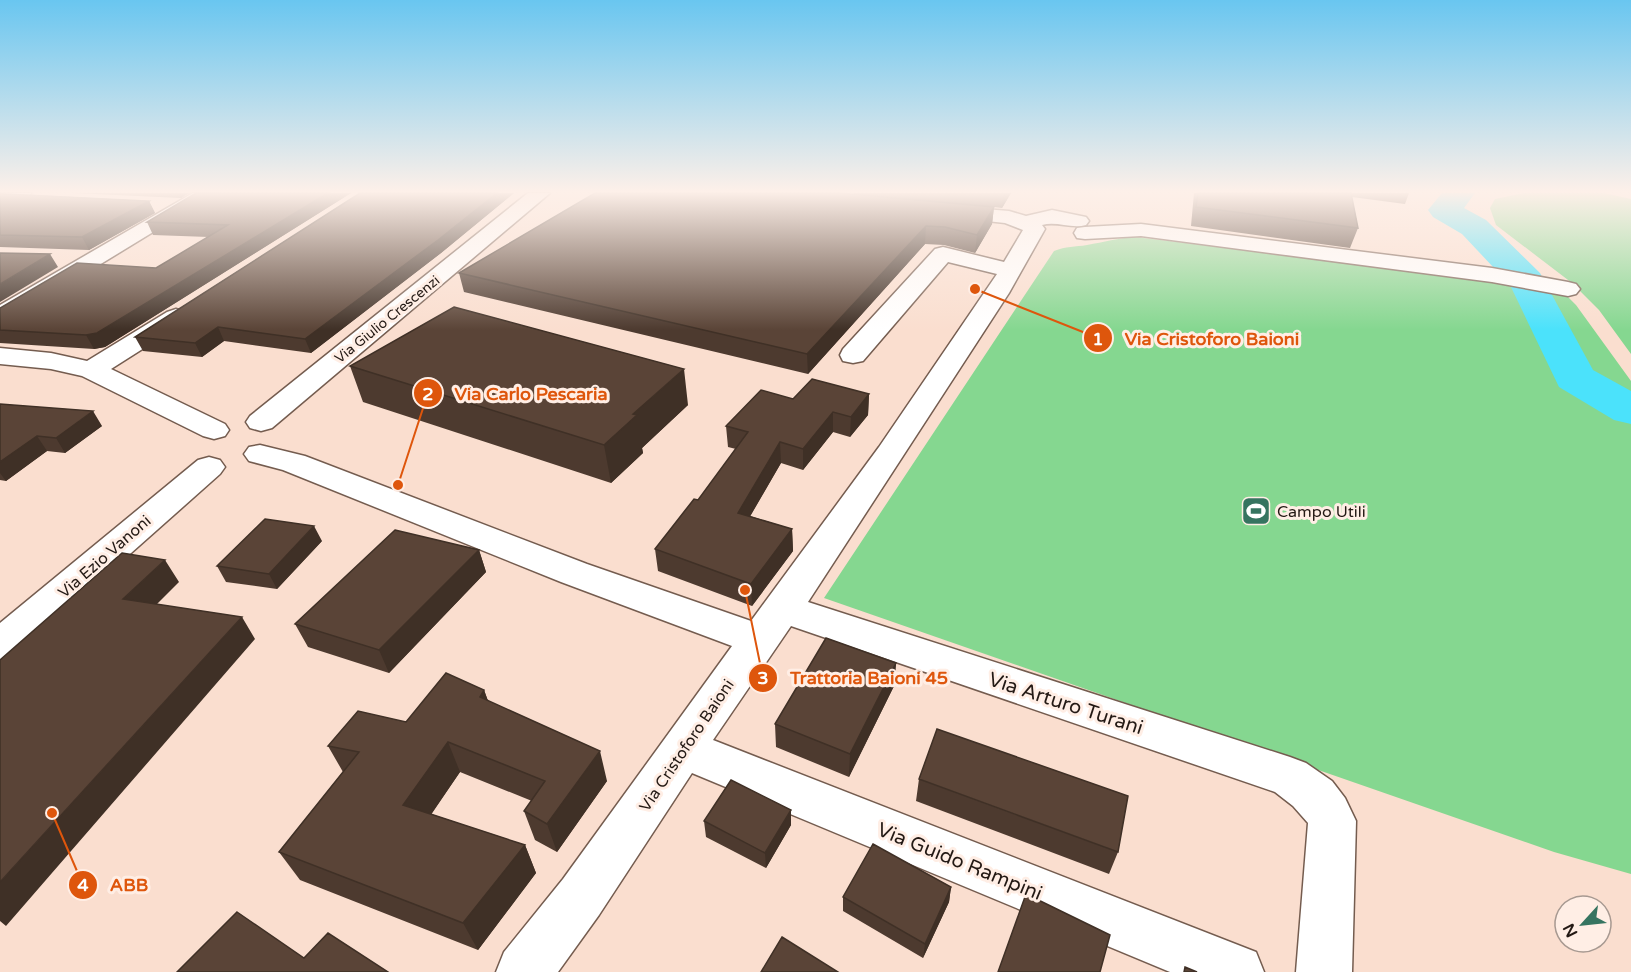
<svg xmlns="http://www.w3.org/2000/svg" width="1631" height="972" font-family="'Varela Round',sans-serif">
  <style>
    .green { fill: #85d790 }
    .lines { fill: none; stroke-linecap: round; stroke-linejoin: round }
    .river { fill: #4be2fb; fill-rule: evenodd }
    .minor-casing { stroke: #745c4f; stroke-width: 3 }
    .minor { fill: #fff; fill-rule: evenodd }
    .wall { fill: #4d3a2f }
    .shaded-wall { fill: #3f3026 }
    .building { fill: #5a4437; stroke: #3f3026; stroke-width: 1.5 }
    .labels { text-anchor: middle; stroke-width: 6; stroke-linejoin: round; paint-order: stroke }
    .far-street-label { font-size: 14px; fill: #231914; stroke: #ffeee5 }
    .poi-label { font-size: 16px; fill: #231914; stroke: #ffeee5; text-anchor: start }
    .street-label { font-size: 16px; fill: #231914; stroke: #ffeee5 }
    .near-street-label { font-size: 20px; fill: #231914; stroke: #ffeee5 }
    .leader { fill: none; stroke: #de560c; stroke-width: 2 }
    .callout-dot { fill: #de560c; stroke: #ffeee5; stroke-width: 2 }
    .mark-label { font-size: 18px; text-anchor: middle; font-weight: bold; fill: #fff }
    .callout-label { font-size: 18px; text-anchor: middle; font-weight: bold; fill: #de560c; stroke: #ffeee5; stroke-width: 6; stroke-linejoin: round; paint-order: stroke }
  </style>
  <rect width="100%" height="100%" fill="#fadecf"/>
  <path class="green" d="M 1524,193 L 1604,193 L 1631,199 L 1631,354 L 1599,310 L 1572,283 L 1496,225 L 1490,208 L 1495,199 Z
    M 1135,237 L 1507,281 L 1566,295 L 1576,305 L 1631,381 L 1631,874 L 1554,852 L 824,598 L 1054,251 C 1066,246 1075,247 1087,245 C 1104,242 1118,238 1135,237 Z"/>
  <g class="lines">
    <path class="river" d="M 1442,193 L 1475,193 L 1464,208 L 1486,220 L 1540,273 L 1593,370 L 1631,391 L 1631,424 L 1614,420 L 1559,387 L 1510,285 L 1462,234 L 1433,217 L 1428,210 Z"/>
    <g class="minor-casing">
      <path id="minor" d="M 4,193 L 31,193 L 29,197 L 0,208 L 0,195 Z
        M 193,193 L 217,193 L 9,320 L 0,323 L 0,305 Z
        M 528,193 L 550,193 L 272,428 L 261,431 L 250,428 L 246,422 L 250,416 Z
        M 948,206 L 1009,211 L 1026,216 L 1052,210 L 1086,217 L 1089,221 L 1086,225 C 1071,229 1057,221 1042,225 L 1045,229 L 1009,293 L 808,602 L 1290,757 L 1306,763 L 1332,781 L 1345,798 L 1356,821 L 1352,972 L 1296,972 L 1308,823 L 1293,806 L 1275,792 L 791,626 L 713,740 L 1256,952 L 1264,972 L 1170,972 L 692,773 L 599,915 L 558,972 L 496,972 L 504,952 L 563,879 L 732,646 L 561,582 L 283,470 L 249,461 L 244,454 L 249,447 L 260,445 L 305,456 L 587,564 L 751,621 L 879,447 L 997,274 L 948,262 L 863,361 L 853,363 L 843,361 L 840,355 L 843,349 L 935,249 L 943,247 L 1004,262 L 1023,230 L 1005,223 L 941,216 L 938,212 L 941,208 Z
        M 1141,224 L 1492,268 L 1568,282 L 1576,284 L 1580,289 L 1576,294 L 1568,296 L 1492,282 L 1141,236 L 1085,239 L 1077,238 L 1074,233 L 1077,228 L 1085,227 Z
        M 176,309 L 185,312 L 189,317 L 185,322 L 111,369 L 225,424 L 229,430 L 225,436 L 214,439 L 203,436 L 82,376 L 51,369 L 0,364 L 0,348 L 51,353 L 87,361 L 167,312 Z
        M 209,457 L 220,460 L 225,467 L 220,474 L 14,657 L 0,662 L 0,623 L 198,460 Z"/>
    </g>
    <use href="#minor" class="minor"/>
  </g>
  <path class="wall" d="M 0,193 L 149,201 L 155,213 L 89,250 L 0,247 Z
    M 73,193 L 189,193 L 181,198 Z
    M 351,193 L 105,347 L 94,349 L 0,343 L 0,308 L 156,268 L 209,237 L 153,235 L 147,222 Z
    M 360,193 L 514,193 L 441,253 L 311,353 L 224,341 L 202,357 L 143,351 L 135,337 Z
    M 854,193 L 1011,193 L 1002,208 L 994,207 L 992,224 L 975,253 L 944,245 L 925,244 L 808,374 L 464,292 L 459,273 L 854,194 Z
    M 1194,193 L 1409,193 L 1405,204 L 1352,197 L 1358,228 L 1350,248 L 1191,226 Z
    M 350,366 L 688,405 L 642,448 L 643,453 L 611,483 L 363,402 Z
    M 869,394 L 868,415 L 850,437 L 833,432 L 803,470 L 781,463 L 750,516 L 792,529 L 793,551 L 752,606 L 658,571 L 655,549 L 698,500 L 736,449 L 728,447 L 726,426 L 793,399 Z
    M 0,404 L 102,426 L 65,453 L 47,451 L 6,481 L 0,480 Z
    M 322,541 L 277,589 L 226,582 L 217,566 Z
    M 479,550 L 486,572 L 389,673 L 308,647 L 295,624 Z
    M 896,663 L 894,686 L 849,777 L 776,747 L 775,724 Z
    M 484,690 L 488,701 L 607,781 L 557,852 L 535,840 L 524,811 L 532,801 L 460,772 L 431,814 L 525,845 L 536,873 L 478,950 L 300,880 L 279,852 L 343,772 L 328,746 L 406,722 Z
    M 919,779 L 1118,852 L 1109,874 L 916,801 Z
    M 704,821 L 791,825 L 766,868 L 706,837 Z
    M 951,887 L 949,902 L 923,958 L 843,911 L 843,897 Z"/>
  <path class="shaded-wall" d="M 179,193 L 189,193 L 181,198 Z
    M 328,193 L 351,193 L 105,347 L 94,349 L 86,335 Z
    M 497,193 L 514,193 L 441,253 L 311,353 L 305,339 Z
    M 1004,193 L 1011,193 L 1002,208 Z
    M 149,201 L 155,213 L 89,250 L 82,237 Z
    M 994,207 L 992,224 L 975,253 L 977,235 Z
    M 926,226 L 925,244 L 808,374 L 807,354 Z
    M 50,254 L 58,267 L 0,302 L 0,284 Z
    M 218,327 L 224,341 L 202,357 L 195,343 Z
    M 684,369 L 688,405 L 642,448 L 643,453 L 611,483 L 604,445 L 633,414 Z
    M 869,394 L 868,415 L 850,437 L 851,417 Z
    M 93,411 L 102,426 L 65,453 L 56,438 Z
    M 833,412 L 833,432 L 803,470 L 803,449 Z
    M 37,436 L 47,451 L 6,481 L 0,473 L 0,462 Z
    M 780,442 L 781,463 L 740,534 L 738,513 Z
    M 314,526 L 322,541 L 277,589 L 269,574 Z
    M 792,529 L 793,551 L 752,606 L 751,584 Z
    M 479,550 L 486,572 L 389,673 L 379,650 Z
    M 165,560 L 179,582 L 139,622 L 123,599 Z
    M 242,617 L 255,639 L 6,926 L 0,921 L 0,882 Z
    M 896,663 L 894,686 L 849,777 L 850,754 Z
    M 484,690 L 495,720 L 480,697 Z
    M 448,742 L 460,772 L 418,834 L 403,805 Z
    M 600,751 L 607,781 L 557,852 L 547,824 Z
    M 791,810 L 791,825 L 766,868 L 765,853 Z
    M 525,845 L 536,873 L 478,950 L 463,923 Z
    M 951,887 L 949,902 L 923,958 L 925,944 Z"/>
  <path class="building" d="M 0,193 L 4,194 L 149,201 L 82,237 L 0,235 Z
    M 196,193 L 328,193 L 97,333 L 86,335 L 0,330 L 0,308 L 77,263 L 156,268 L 228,225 L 147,222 Z
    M 360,193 L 497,193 L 438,240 L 305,339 L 218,327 L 195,343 L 135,337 Z
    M 595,193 L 840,193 L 994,207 L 977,235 L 945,227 L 926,226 L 807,354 L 459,273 Z
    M 1198,193 L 1351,193 L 1358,228 L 1196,207 Z
    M 0,253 L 50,254 L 0,284 Z
    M 454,307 L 684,369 L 633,414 L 637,415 L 604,445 L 350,366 Z
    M 812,379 L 869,394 L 851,417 L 833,412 L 803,449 L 780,442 L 738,513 L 792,529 L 751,584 L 655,549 L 694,499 L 698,500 L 748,432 L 726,426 L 761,390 L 793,399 Z
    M 0,404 L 93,411 L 56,438 L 37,436 L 0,462 Z
    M 265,519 L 314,526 L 269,574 L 217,566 Z
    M 395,530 L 479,550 L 379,650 L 295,624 Z
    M 122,553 L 165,560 L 123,599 L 242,617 L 0,882 L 0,660 Z
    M 826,638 L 896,663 L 850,754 L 775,724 Z
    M 446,673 L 484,690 L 480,697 L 600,751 L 547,824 L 524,811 L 545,781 L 448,742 L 403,805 L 525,845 L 463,923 L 279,852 L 359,752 L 328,746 L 358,711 L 406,722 Z
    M 937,729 L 1128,796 L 1118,852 L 919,779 Z
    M 731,780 L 791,810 L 765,853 L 704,821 Z
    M 873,844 L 951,887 L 925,944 L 843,897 Z
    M 1026,894 L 1110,935 L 1100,972 L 998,972 Z
    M 237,912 L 304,958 L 328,933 L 388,972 L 177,972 Z
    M 782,937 L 838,972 L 761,972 Z
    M 1185,967 L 1197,972 L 1184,972 Z"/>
  <linearGradient id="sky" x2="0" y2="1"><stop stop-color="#69c6f0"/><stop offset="0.58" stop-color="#fdf0e9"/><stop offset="1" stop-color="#fdf0e9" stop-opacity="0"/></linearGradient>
  <rect width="1631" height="330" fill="url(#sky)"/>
  <defs>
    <g id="stadium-square" transform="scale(1.5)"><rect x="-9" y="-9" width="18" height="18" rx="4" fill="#367460" stroke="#ffeee5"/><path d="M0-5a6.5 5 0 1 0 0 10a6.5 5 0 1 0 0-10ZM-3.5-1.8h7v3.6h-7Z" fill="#fff"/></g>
  </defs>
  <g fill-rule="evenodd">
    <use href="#stadium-square" x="1256" y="511"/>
  </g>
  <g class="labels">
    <g class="far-street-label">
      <text transform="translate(387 319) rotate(-39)" y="5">Via Giulio Crescenzi</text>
    </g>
    <g class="poi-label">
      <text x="1277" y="517">Campo Utili</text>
    </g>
    <g class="street-label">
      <text transform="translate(104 556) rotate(-41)" y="6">Via Ezio Vanoni</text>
      <text transform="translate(686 745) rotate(-56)" y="6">Via Cristoforo Baioni</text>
    </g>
    <g class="near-street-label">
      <text transform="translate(1066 703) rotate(18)" y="7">Via Arturo Turani</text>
      <text transform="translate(960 861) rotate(22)" y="7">Via Guido Rampini</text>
    </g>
  </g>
  <path class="leader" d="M975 289L1098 338M398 485L428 393M745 590L763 678M52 813L83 885"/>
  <g class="callout-dot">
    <circle cx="975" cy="289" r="6"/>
    <circle cx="398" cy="485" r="6"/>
    <circle cx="745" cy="590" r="6"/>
    <circle cx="52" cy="813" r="6"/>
    <circle cx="1098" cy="338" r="15"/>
    <circle cx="428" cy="393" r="15"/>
    <circle cx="763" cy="678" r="15"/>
    <circle cx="83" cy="885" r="15"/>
  </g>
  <g class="mark-label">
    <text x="1098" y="345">1</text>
    <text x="428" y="400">2</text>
    <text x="763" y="684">3</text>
    <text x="83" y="891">4</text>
  </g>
  <g class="callout-label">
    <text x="1212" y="345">Via Cristoforo Baioni</text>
    <text x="531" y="400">Via Carlo Pescaria</text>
    <text x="869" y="684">Trattoria Baioni 45</text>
    <text x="129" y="891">ABB</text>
  </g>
  <g transform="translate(1583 924) rotate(243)"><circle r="28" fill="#ffeee5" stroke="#a79991" stroke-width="1.5"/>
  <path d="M0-4.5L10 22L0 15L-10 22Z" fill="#367460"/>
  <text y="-9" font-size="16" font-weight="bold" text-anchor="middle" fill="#231914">N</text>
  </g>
</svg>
